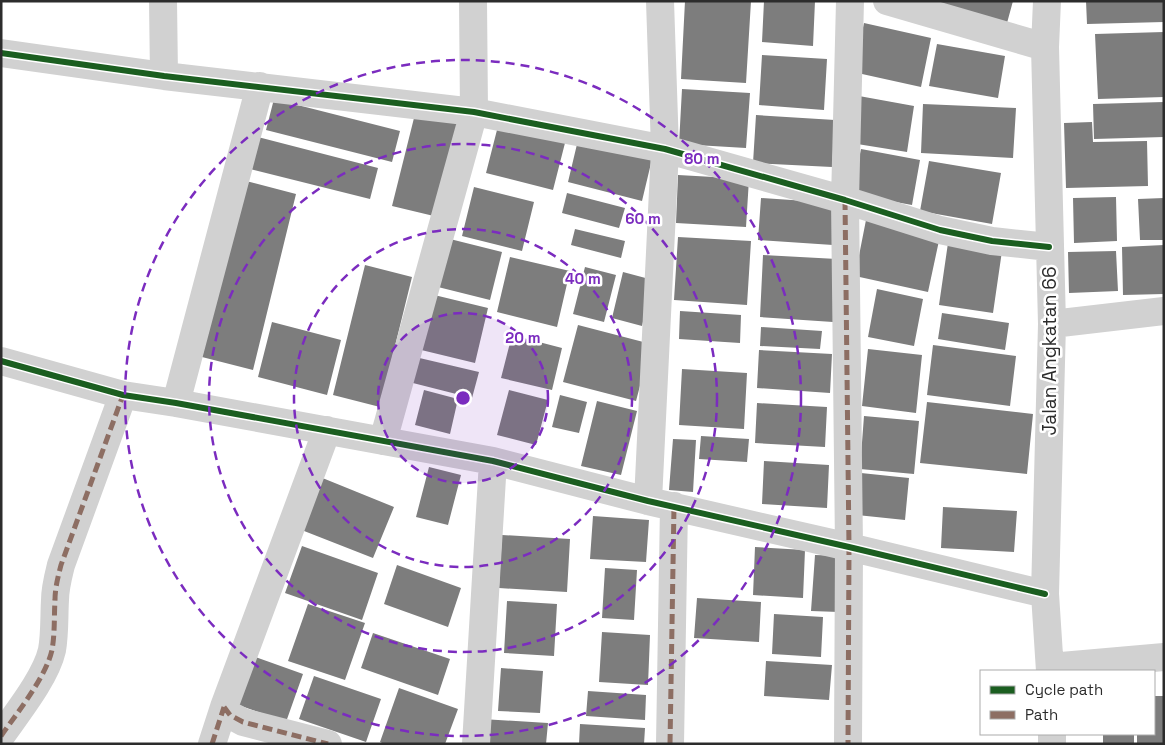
<svg xmlns="http://www.w3.org/2000/svg" width="1165" height="745" font-family="'Space Grotesk',sans-serif">
  <style>
    .building { fill: #7d7d7d }
    .lines { fill: none; stroke-linecap: round; stroke-linejoin: round }
    .minor { stroke: #d1d1d1; stroke-width: 28 }
    .quiet { stroke: #8d6e63; stroke-width: 5; stroke-dasharray: 10 5; stroke-linecap: butt }
    .cycleway-casing { stroke: #fff; stroke-width: 9 }
    .cycleway { stroke: #1b5e20; stroke-width: 6 }
    .ring { fill: none; stroke: #7b2cbf; stroke-width: 2.5; stroke-dasharray: 9 6 }
    .labels { text-anchor: middle; stroke-width: 5; stroke-linejoin: round; paint-order: stroke }
    .street-label { font-size: 19px; fill: #2c2c2c; stroke: #fff }
    .centre { fill: #7b2cbf; stroke: #fff; stroke-width: 2.5 }
    .ring-label { font-size: 15px; text-anchor: middle; font-weight: bold; fill: #7b2cbf; stroke: #fff; stroke-width: 5; stroke-linejoin: round; paint-order: stroke }
  </style>
  <rect width="100%" height="100%" fill="#fff"/>
  <path class="building" d="M 685,1 L 751,1 L 746,83 L 681,79 Z
    M 764,1 L 815,1 L 813,46 L 762,42 Z
    M 932,1 L 1013,1 L 1007,23 Z
    M 1086,1 L 1164,1 L 1164,22 L 1087,24 Z
    M 864,23 L 931,38 L 921,87 L 853,72 Z
    M 1164,32 L 1164,97 L 1098,99 L 1095,34 Z
    M 937,44 L 1005,56 L 998,98 L 929,86 Z
    M 762,55 L 827,59 L 824,110 L 759,105 Z
    M 682,89 L 750,93 L 746,148 L 679,144 Z
    M 859,96 L 914,106 L 907,152 L 851,143 Z
    M 274,99 L 400,131 L 392,162 L 266,130 Z
    M 1164,102 L 1164,137 L 1094,139 L 1093,104 Z
    M 923,104 L 1016,108 L 1013,158 L 921,153 Z
    M 417,106 L 463,117 L 438,217 L 392,206 Z
    M 756,115 L 835,120 L 832,167 L 753,163 Z
    M 1092,122 L 1093,142 L 1147,141 L 1148,186 L 1066,188 L 1064,123 Z
    M 498,126 L 565,143 L 553,190 L 486,173 Z
    M 254,136 L 378,168 L 370,199 L 246,168 Z
    M 578,140 L 652,159 L 642,201 L 568,182 Z
    M 861,149 L 920,160 L 912,205 L 852,194 Z
    M 929,161 L 1001,173 L 992,224 L 920,211 Z
    M 678,175 L 749,179 L 746,227 L 676,223 Z
    M 246,181 L 296,194 L 253,370 L 202,357 Z
    M 474,187 L 534,202 L 522,251 L 462,236 Z
    M 567,193 L 625,208 L 619,228 L 562,213 Z
    M 1116,197 L 1117,241 L 1074,243 L 1073,198 Z
    M 761,198 L 836,203 L 833,245 L 758,240 Z
    M 1164,198 L 1164,240 L 1140,240 L 1138,199 Z
    M 866,220 L 940,236 L 928,292 L 855,276 Z
    M 575,229 L 625,241 L 621,258 L 571,245 Z
    M 678,237 L 751,241 L 747,305 L 674,300 Z
    M 450,239 L 502,252 L 490,300 L 438,287 Z
    M 948,243 L 1002,251 L 993,313 L 939,305 Z
    M 1164,245 L 1164,294 L 1123,295 L 1122,247 Z
    M 1116,251 L 1118,291 L 1069,293 L 1068,252 Z
    M 763,255 L 837,259 L 833,322 L 760,317 Z
    M 510,257 L 570,271 L 557,327 L 497,312 Z
    M 365,265 L 412,277 L 380,407 L 333,395 Z
    M 585,267 L 616,275 L 604,322 L 573,314 Z
    M 623,272 L 653,280 L 642,326 L 612,318 Z
    M 877,289 L 923,299 L 914,346 L 868,337 Z
    M 426,293 L 488,308 L 475,363 L 413,348 Z
    M 680,311 L 741,315 L 740,343 L 679,339 Z
    M 942,313 L 1009,323 L 1005,350 L 938,339 Z
    M 272,322 L 341,340 L 327,395 L 258,377 Z
    M 578,325 L 651,344 L 636,401 L 563,382 Z
    M 761,327 L 822,331 L 820,349 L 760,346 Z
    M 512,335 L 562,348 L 552,390 L 501,378 Z
    M 933,345 L 1016,356 L 1010,406 L 927,395 Z
    M 868,349 L 922,355 L 916,413 L 862,406 Z
    M 759,350 L 832,354 L 830,393 L 757,388 Z
    M 411,356 L 479,372 L 472,398 L 405,381 Z
    M 682,369 L 747,373 L 744,429 L 679,425 Z
    M 424,390 L 458,399 L 450,434 L 415,425 Z
    M 509,390 L 548,400 L 536,445 L 497,435 Z
    M 560,395 L 587,402 L 579,433 L 552,427 Z
    M 597,401 L 637,411 L 621,475 L 581,466 Z
    M 927,402 L 1033,414 L 1027,474 L 920,463 Z
    M 757,403 L 827,407 L 825,447 L 755,443 Z
    M 864,416 L 919,421 L 914,474 L 860,469 Z
    M 701,436 L 749,439 L 747,462 L 699,459 Z
    M 673,439 L 696,440 L 693,492 L 669,490 Z
    M 764,461 L 829,465 L 827,508 L 762,504 Z
    M 429,467 L 461,475 L 448,525 L 416,517 Z
    M 861,473 L 909,478 L 905,520 L 857,515 Z
    M 320,477 L 394,507 L 373,558 L 299,529 Z
    M 943,507 L 1017,511 L 1014,552 L 941,548 Z
    M 593,516 L 649,520 L 646,562 L 590,559 Z
    M 502,535 L 570,539 L 567,592 L 499,588 Z
    M 302,546 L 378,573 L 362,620 L 285,593 Z
    M 755,547 L 805,550 L 803,598 L 753,595 Z
    M 815,555 L 843,556 L 839,612 L 811,611 Z
    M 397,565 L 461,588 L 448,627 L 384,604 Z
    M 605,568 L 637,570 L 634,620 L 602,618 Z
    M 697,598 L 761,602 L 759,642 L 694,638 Z
    M 507,601 L 557,604 L 554,656 L 504,653 Z
    M 308,604 L 365,623 L 345,680 L 288,661 Z
    M 774,614 L 823,617 L 821,657 L 772,654 Z
    M 602,632 L 650,635 L 648,685 L 599,682 Z
    M 373,633 L 450,659 L 438,695 L 361,668 Z
    M 247,654 L 303,674 L 286,722 L 230,702 Z
    M 766,661 L 832,665 L 829,700 L 764,696 Z
    M 501,668 L 543,671 L 540,713 L 498,711 Z
    M 314,676 L 381,699 L 366,742 L 299,719 Z
    M 399,688 L 458,709 L 445,744 L 384,744 L 380,742 Z
    M 588,691 L 646,695 L 645,720 L 586,716 Z
    M 1154,696 L 1164,696 L 1164,744 L 1137,744 L 1137,734 L 1154,734 Z
    M 482,719 L 548,723 L 546,744 L 480,744 Z
    M 580,724 L 645,728 L 644,744 L 579,744 Z
    M 1103,734 L 1134,734 L 1134,744 L 1103,744 Z"/>
  <g class="lines">
    <path class="minor" d="M 163,1 L 164,76
      M 887,1 L 1045,47
      M 1047,1 L 1045,47 L 1052,324 L 1045,594 L 1050,671
      M 1,53 L 164,76 L 474,112 L 665,149 L 845,200 L 940,230 L 992,241 L 1049,247
      M 1052,324 L 1164,311
      M 1,361 L 123,395 L 176,403 L 493,461 L 648,501 L 849,547 L 1045,594
      M 176,403 L 260,86
      M 383,441 L 474,112 L 473,1
      M 648,501 L 665,149 L 660,1
      M 1050,667 L 1164,657
      M 224,707 L 230,715 L 243,722 L 328,744
      M 1052,734 L 1052,744
      M 1,736 C 17,713 46,677 52,650 C 55,633 54,616 55,600 C 55,588 58,577 61,565 L 123,395
      M 212,744 L 224,707 L 327,430
      M 476,744 L 493,461
      M 670,744 L 674,506
      M 848,744 L 849,547 L 845,200 L 850,1"/>
    <path class="quiet" d="M 845,200 L 849,547 L 848,744
      M 224,707 L 230,715 L 243,722 L 328,744
      M 1,736 C 17,713 46,677 52,650 C 55,633 54,616 55,600 C 55,588 58,577 61,565 L 123,395
      M 212,744 L 224,707
      M 670,744 L 674,506"/>
    <g class="cycleway-casing">
      <path id="cycleway" d="M 1,53 L 164,76 L 474,112 L 665,149 L 845,200 L 940,230 L 992,241 L 1049,247
        M 1,361 L 123,395 L 176,403 L 493,461 L 648,501 L 849,547 L 1045,594"/>
    </g>
    <use href="#cycleway" class="cycleway"/>
  </g>
  <circle cx="463" cy="398" r="85" fill="#7b2cbf" fill-opacity=".12"/>
  <g class="ring">
    <circle cx="463" cy="398" r="85"/>
    <circle cx="463" cy="398" r="169"/>
    <circle cx="463" cy="398" r="254"/>
    <circle cx="463" cy="398" r="338"/>
  </g>
  <g class="labels">
    <g class="street-label">
      <text transform="translate(1049 351) rotate(-90)" y="7">Jalan Angkatan 66</text>
    </g>
  </g>
  <circle cx="463" cy="398" r="8" class="centre"/>
  <g class="ring-label">
    <text x="702" y="164">80 m</text>
    <text x="643" y="224">60 m</text>
    <text x="583" y="284">40 m</text>
    <text x="523" y="343">20 m</text>
  </g>
  <rect width="1165" height="745" fill="none" stroke="#2c2c2c" stroke-width="5"/>
  <rect x="980" y="670" width="175" height="65" fill="#ffffff" stroke="#ababab"/>
  <rect x="990" y="686" width="25" height="8" fill="#1b5e20" stroke="#ababab"/>
  <text x="1025" y="695" font-size="15" fill="#2c2c2c">Cycle path</text>
  <rect x="990" y="711" width="25" height="8" fill="#8d6e63" stroke="#ababab"/>
  <text x="1025" y="720" font-size="15" fill="#2c2c2c">Path</text>
</svg>
